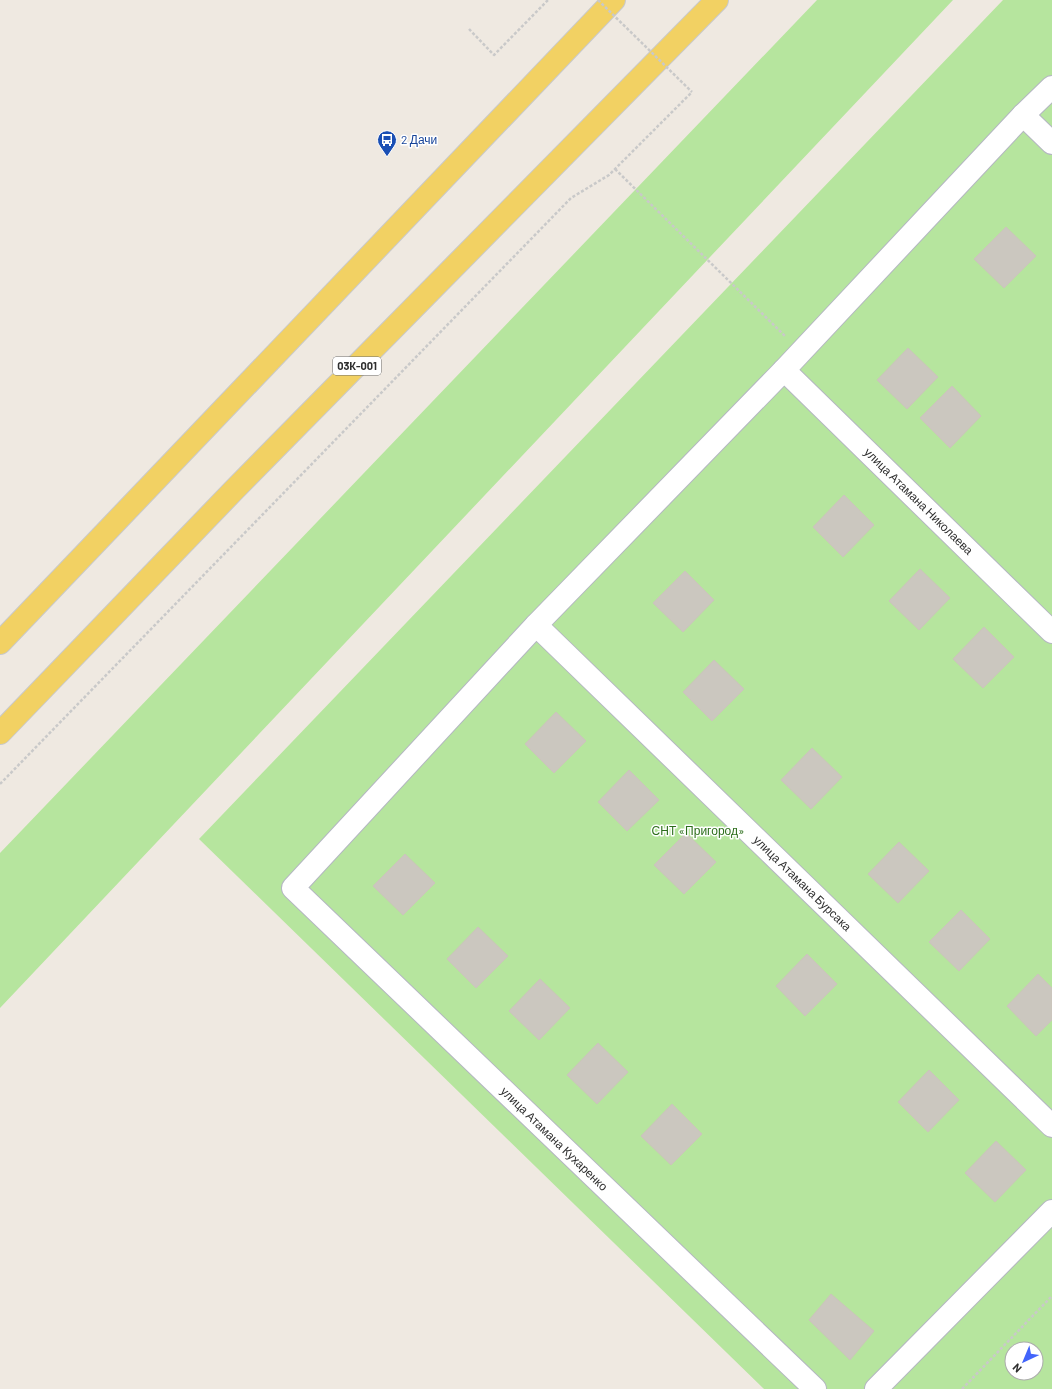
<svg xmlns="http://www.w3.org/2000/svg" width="1052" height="1389" font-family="Barlow,sans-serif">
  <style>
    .green { fill: #b6e59e; fill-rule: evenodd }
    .building { fill: #cbc7bf; stroke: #cbc5ba }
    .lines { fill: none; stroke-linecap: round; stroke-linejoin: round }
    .minor-casing { stroke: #b4b7c1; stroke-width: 24 }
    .major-casing { stroke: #c9c9c9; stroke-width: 24 }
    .path { stroke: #c9c9c9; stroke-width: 2.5; stroke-dasharray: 3 2; stroke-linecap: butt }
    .minor { stroke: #fff; stroke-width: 22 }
    .major { stroke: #f2d163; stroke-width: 22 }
    .path-bridge { stroke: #c9c9c9; stroke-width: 2.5; stroke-dasharray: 3 2; stroke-linecap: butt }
    .labels { text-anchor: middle; stroke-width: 3; stroke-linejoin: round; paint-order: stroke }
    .shield { fill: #fff; stroke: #6d6d6d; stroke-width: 1 }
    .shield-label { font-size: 11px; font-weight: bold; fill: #2e2e2e }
    .transit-label { font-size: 12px; fill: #164399; stroke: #fff; text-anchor: start }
    .street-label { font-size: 12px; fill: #2e2e2e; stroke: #fff }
    .park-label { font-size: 12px; fill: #2c6e1b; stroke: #fff }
  </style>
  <rect width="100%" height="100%" fill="#efe9e1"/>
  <path class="green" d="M 817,0 L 953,0 L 0,1008 L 0,853 Z
    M 1003,0 L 1052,0 L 1052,1389 L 764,1389 L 199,839 ZM 1012,1349 L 1036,1349 L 1036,1373 L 1012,1373 Z"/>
  <path class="building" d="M 1006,227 L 1036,256 L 1004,288 L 974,259 Z
    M 908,348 L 938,377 L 907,409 L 877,380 Z
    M 952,386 L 981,416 L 950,448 L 920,418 Z
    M 844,495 L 874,525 L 843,557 L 813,527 Z
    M 920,569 L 950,598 L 919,630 L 889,601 Z
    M 685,571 L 714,600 L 683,632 L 653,603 Z
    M 984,627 L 1014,657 L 983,688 L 953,659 Z
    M 714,660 L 744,689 L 712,721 L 683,692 Z
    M 556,712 L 586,741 L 554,773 L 525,744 Z
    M 812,748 L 842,777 L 811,809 L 781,780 Z
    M 629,770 L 659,800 L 627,831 L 598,802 Z
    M 686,833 L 716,862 L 684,894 L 654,865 Z
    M 899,842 L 929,871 L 898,903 L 868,874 Z
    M 405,854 L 435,883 L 403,915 L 373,886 Z
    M 961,910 L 990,939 L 959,971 L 929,942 Z
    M 478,927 L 508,956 L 476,988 L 447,959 Z
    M 807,954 L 837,984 L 805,1016 L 776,986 Z
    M 1038,974 L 1052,988 L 1052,1020 L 1036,1036 L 1007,1006 Z
    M 540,979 L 570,1008 L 539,1040 L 509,1011 Z
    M 598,1043 L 628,1072 L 597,1104 L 567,1075 Z
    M 929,1070 L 959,1100 L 928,1132 L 898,1102 Z
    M 672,1104 L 702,1134 L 671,1165 L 641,1136 Z
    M 996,1141 L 1026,1170 L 995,1202 L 965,1173 Z
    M 831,1294 L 874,1331 L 850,1360 L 809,1320 Z"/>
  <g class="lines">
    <g class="minor-casing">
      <g id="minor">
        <path d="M 1023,115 L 1052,143"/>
        <path id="s1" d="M 784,370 L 1052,632"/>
        <path id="s2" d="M 536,625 L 1052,1126"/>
        <path d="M 815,1389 L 293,888 L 536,625 L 784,370 L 1023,115 L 1052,87"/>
        <path d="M 876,1389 L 1052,1211"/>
      </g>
    </g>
    <g class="major-casing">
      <path id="major" d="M 0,643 L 614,0
        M 0,733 L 233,491 L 717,0"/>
    </g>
    <path class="path" d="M 469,29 L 494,55 L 548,0
      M 615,169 L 785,336
      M 0,784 L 571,198 L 609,175 L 692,92
      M 962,1389 L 1052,1296"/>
    <use href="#minor" class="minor"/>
    <use href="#major" class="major"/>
    <path class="path-bridge" d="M 598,0 L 692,92"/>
  </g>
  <defs>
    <g id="bus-pin" transform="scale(1)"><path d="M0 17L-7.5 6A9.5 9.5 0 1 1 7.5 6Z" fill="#1a4fb4" stroke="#fff"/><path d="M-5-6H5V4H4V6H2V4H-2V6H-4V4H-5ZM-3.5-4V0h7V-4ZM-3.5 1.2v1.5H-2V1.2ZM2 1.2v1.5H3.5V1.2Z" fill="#fff"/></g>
  </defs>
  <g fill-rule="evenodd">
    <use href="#bus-pin" x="387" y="140"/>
  </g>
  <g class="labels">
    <rect class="shield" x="333" y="357" width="48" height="18" rx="3"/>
    <g class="shield-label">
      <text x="357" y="370">03К-001</text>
    </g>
    <g class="transit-label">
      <text x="401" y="144">2 Дачи</text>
    </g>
    <g class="street-label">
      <text dy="4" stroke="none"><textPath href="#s1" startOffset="188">улица Атамана Николаева</textPath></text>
      <text dy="4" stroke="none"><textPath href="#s2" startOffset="371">улица Атамана Бурсака</textPath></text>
      <text transform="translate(554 1139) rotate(44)" y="4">улица Атамана Кухаренко</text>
    </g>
    <g class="park-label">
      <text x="698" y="835">СНТ «Пригород»</text>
    </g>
  </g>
  <g transform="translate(1024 1361) rotate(224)"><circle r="19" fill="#ffffff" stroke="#ababab"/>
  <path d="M0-3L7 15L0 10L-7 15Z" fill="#4264fb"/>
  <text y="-6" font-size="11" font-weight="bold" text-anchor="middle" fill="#2e2e2e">N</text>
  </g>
</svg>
